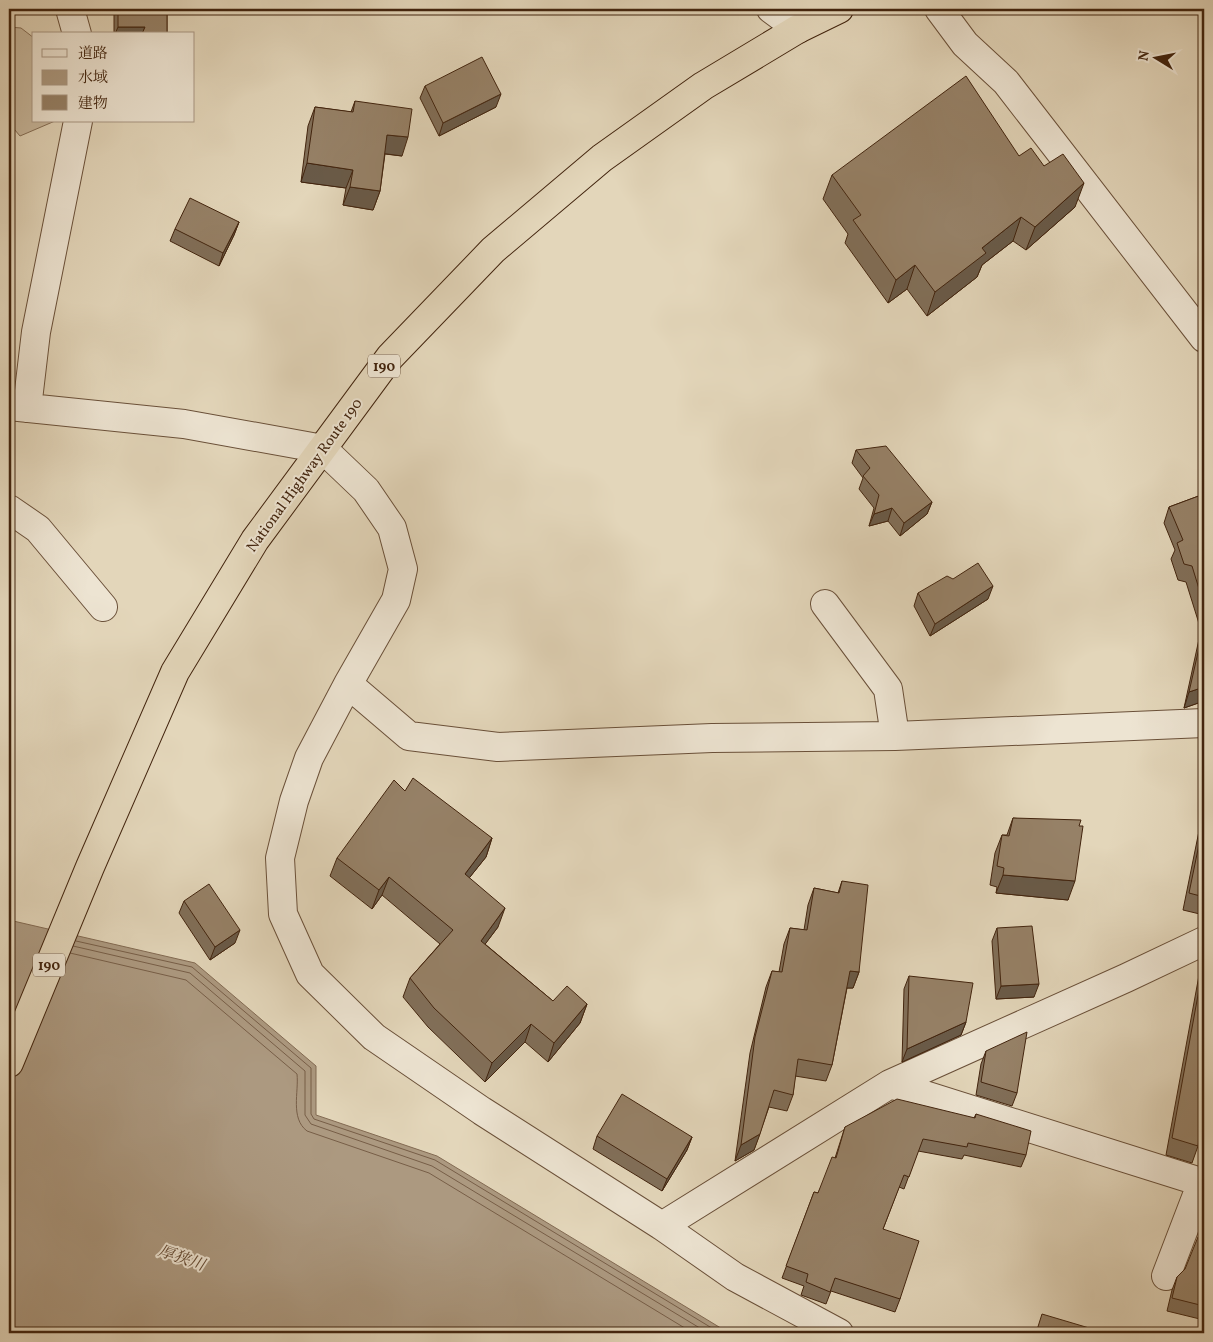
<svg xmlns="http://www.w3.org/2000/svg" width="1213" height="1342" font-family="Vollkorn,'Noto Serif JP',serif">
  <style>
    .green { fill: #c8b89d; stroke: #856e56 }
    .water { fill: #ac9980; stroke: #826a52 }
    .lines { fill: none; stroke-linecap: round; stroke-linejoin: round }
    .shore { stroke: #775e47; stroke-width: 1 }
    .minor-casing { stroke: #6a5039; stroke-width: 30 }
    .highway-casing { stroke: #42240e; stroke-width: 30 }
    .minor { stroke: #ede4d2; stroke-width: 28 }
    .highway { stroke: #e3d6ba; stroke-width: 28 }
    .wall { fill: #816f59; stroke: #42240e }
    .shaded-wall { fill: #695a48; stroke: #42240e }
    .building { fill: #968167; stroke: #42240e }
    .labels { text-anchor: middle; stroke-width: 4; stroke-linejoin: round; paint-order: stroke }
    .shield { fill: #ede4d2; stroke: #755e49; stroke-width: 1 }
    .shield-label { font-size: 14px; font-weight: bold; fill: #42240e }
    .street-label { font-size: 15px; fill: #42240e; stroke: #ede4d2 }
    .water-label { font-size: 16px; font-style: italic; fill: #624730; stroke: #ede4d2 }
  </style>
  <rect width="100%" height="100%" fill="#e3d6ba"/>
  <filter id="stains"><feTurbulence type="fractalNoise" baseFrequency=".004" numOctaves="4"/><feColorMatrix values="0 0 0 0 .2 0 0 0 0 .09 0 0 0 0 .02 0 0 0 .5 -.17"/></filter>
  <radialGradient id="worn" r=".72"><stop offset=".6" stop-color="#630" stop-opacity="0"/><stop offset="1" stop-color="#630" stop-opacity=".3"/></radialGradient>
  <path class="green" d="M 9,27 L 21,28 L 34,38 L 34,121 L 55,121 L 20,136 L 9,123 Z"/>
  <path class="water" d="M 9,920 L 195,963 L 316,1066 L 316,1115 L 437,1156 L 729,1333 L 9,1333 Z"/>
  <g class="lines">
    <path class="shore" d="M 76,941 L 192,967 L 311,1068 L 311,1114 L 314,1119 L 435,1160 L 720,1333
      M 73,946 L 190,973 L 305,1071 L 305,1115 L 311,1124 L 432,1166 L 708,1333
      M 70,953 L 186,980 L 297,1074 C 299,1092 290,1118 307,1131 L 429,1173 L 693,1333"/>
    <g class="minor-casing">
      <path id="minor" d="M 70,9 L 77,34
        M 771,9 L 798,29
        M 939,9 L 965,44 L 1006,82 L 1204,338
        M 9,406 L 184,424 L 323,449 L 366,490 L 392,528 L 403,569 L 396,600 L 348,684 L 309,758 L 294,801 L 280,858 L 283,914 L 310,974 L 374,1037 L 482,1111 L 662,1226 L 735,1277 L 839,1333
        M 27,408 L 36,332 L 78,121
        M 9,509 L 38,529 L 103,607
        M 825,604 L 888,689 L 895,736
        M 348,684 L 409,736 L 498,747 L 712,738 L 895,736 L 1204,723
        M 890,1084 L 1204,1183
        M 662,1226 L 890,1084 L 1126,978 L 1204,941
        M 1166,1276 L 1202,1182"/>
    </g>
    <g class="highway-casing">
      <path id="highway" d="M 9,1063 L 90,867 L 175,672 L 255,540 L 390,357 L 493,250 L 602,158 L 703,86 L 798,29 L 839,9"/>
    </g>
    <use href="#minor" class="minor"/>
    <use href="#highway" class="highway"/>
  </g>
  <path class="wall" d="M 114,9 L 167,9 L 167,33 L 169,34 L 114,34 Z
    M 425,86 L 496,107 L 439,136 L 420,98 Z
    M 355,101 L 402,156 L 385,154 L 380,191 L 373,210 L 343,205 L 346,188 L 301,182 L 308,126 L 315,107 L 351,112 Z
    M 1019,156 L 1044,166 L 1075,207 L 1026,250 L 1013,241 L 982,265 L 977,277 L 927,316 L 907,289 L 888,303 L 845,243 L 848,234 L 823,199 L 832,175 Z
    M 239,222 L 234,235 L 219,266 L 170,241 L 175,229 Z
    M 856,450 L 932,502 L 927,514 L 900,536 L 888,521 L 869,526 L 874,508 L 859,489 L 863,478 L 852,463 Z
    M 1204,494 L 1204,701 L 1184,708 L 1201,630 L 1186,582 L 1178,580 L 1171,559 L 1175,550 L 1164,523 L 1169,507 Z
    M 918,593 L 988,599 L 930,636 L 914,606 Z
    M 405,791 L 492,838 L 486,857 L 469,878 L 498,927 L 485,944 L 553,1001 L 587,1004 L 580,1023 L 548,1062 L 525,1042 L 485,1082 L 428,1027 L 403,997 L 410,978 L 440,944 L 382,895 L 372,909 L 330,876 L 337,858 Z
    M 1204,817 L 1204,915 L 1183,910 L 1199,831 Z
    M 1013,818 L 1079,826 L 1068,900 L 996,893 L 997,887 L 990,885 L 995,853 L 1002,835 L 1007,835 Z
    M 842,881 L 859,972 L 853,988 L 847,988 L 832,1065 L 826,1081 L 795,1076 L 793,1095 L 787,1111 L 769,1107 L 754,1150 L 735,1161 L 750,1053 L 766,987 L 772,971 L 779,972 L 784,944 L 790,928 L 804,930 L 808,905 L 814,888 L 838,893 Z
    M 184,901 L 235,943 L 210,960 L 179,913 Z
    M 997,928 L 1034,997 L 996,999 L 992,941 Z
    M 1204,952 L 1204,1111 L 1198,1146 L 1192,1163 L 1166,1155 L 1202,959 Z
    M 909,976 L 966,1022 L 961,1035 L 902,1062 L 904,989 Z
    M 986,1051 L 1017,1093 L 1012,1106 L 976,1095 L 981,1064 Z
    M 976,1114 L 1026,1155 L 1021,1167 L 964,1155 L 962,1159 L 918,1151 L 904,1189 L 899,1187 L 883,1229 L 900,1299 L 895,1312 L 831,1291 L 826,1304 L 801,1295 L 804,1286 L 782,1278 L 814,1192 L 818,1193 L 835,1158 L 845,1127 L 974,1118 Z
    M 597,1136 L 692,1137 L 687,1150 L 662,1191 L 593,1149 Z
    M 1204,1238 L 1204,1320 L 1167,1311 L 1172,1290 L 1177,1277 L 1185,1269 Z"/>
  <path class="shaded-wall" d="M 118,27 L 145,27 L 142,34 L 115,34 Z
    M 501,94 L 496,107 L 439,136 L 443,123 Z
    M 387,135 L 408,137 L 402,156 L 380,153 Z
    M 307,163 L 353,170 L 346,188 L 301,182 Z
    M 1084,183 L 1075,207 L 1026,250 L 1035,227 Z
    M 350,187 L 380,191 L 373,210 L 343,205 Z
    M 1021,217 L 1013,241 L 982,265 L 977,277 L 927,316 L 935,292 L 982,248 Z
    M 239,222 L 234,235 L 219,266 L 223,253 Z
    M 915,265 L 907,289 L 888,303 L 896,280 Z
    M 932,502 L 927,514 L 900,536 L 904,523 Z
    M 892,508 L 888,521 L 869,526 L 874,514 Z
    M 993,586 L 988,599 L 930,636 L 935,624 Z
    M 1204,687 L 1204,701 L 1184,708 L 1189,692 Z
    M 492,838 L 486,857 L 458,892 L 465,874 Z
    M 1003,875 L 1075,881 L 1068,900 L 996,893 Z
    M 389,877 L 382,895 L 372,909 L 379,890 Z
    M 505,908 L 498,927 L 474,959 L 481,941 Z
    M 240,930 L 235,943 L 210,960 L 215,947 Z
    M 850,971 L 859,972 L 853,988 L 844,988 Z
    M 1039,984 L 1034,997 L 996,999 L 1001,986 Z
    M 587,1004 L 580,1023 L 548,1062 L 554,1043 Z
    M 966,1022 L 961,1035 L 902,1062 L 907,1049 Z
    M 531,1024 L 525,1042 L 485,1082 L 492,1063 Z
    M 760,1134 L 754,1150 L 735,1161 L 741,1145 Z
    M 692,1137 L 687,1150 L 662,1191 L 667,1179 Z"/>
  <path class="building" d="M 118,9 L 167,9 L 167,33 L 169,34 L 142,34 L 145,27 L 118,27 Z
    M 482,57 L 501,94 L 443,123 L 425,86 Z
    M 966,76 L 1019,156 L 1031,148 L 1044,166 L 1063,154 L 1084,183 L 1035,227 L 1021,217 L 982,248 L 986,253 L 935,292 L 915,265 L 896,280 L 853,220 L 861,215 L 832,175 Z
    M 355,101 L 412,109 L 408,137 L 387,135 L 380,191 L 350,187 L 353,170 L 307,163 L 315,107 L 353,112 Z
    M 190,198 L 239,222 L 223,253 L 175,229 Z
    M 886,446 L 932,502 L 904,523 L 892,508 L 874,514 L 879,495 L 863,476 L 870,468 L 856,450 Z
    M 1204,494 L 1204,605 L 1192,566 L 1184,564 L 1177,543 L 1183,540 L 1169,507 Z
    M 978,563 L 993,586 L 935,624 L 918,593 L 947,576 L 953,579 Z
    M 1204,626 L 1204,687 L 1189,692 Z
    M 413,778 L 492,838 L 465,874 L 505,908 L 481,941 L 553,1001 L 567,986 L 587,1004 L 554,1043 L 531,1024 L 492,1063 L 434,1008 L 410,978 L 453,930 L 389,877 L 379,890 L 337,858 L 394,780 L 405,791 Z
    M 1013,818 L 1081,820 L 1079,826 L 1083,826 L 1075,881 L 1003,875 L 1004,868 L 997,866 L 1002,835 L 1009,836 Z
    M 1204,820 L 1204,897 L 1189,893 Z
    M 842,881 L 868,885 L 859,972 L 850,971 L 832,1065 L 798,1059 L 793,1095 L 774,1090 L 760,1134 L 741,1145 L 755,1037 L 772,971 L 782,972 L 790,928 L 807,930 L 814,888 L 839,893 Z
    M 209,884 L 240,930 L 215,947 L 184,901 Z
    M 1032,926 L 1039,984 L 1001,986 L 997,928 Z
    M 1204,962 L 1204,1111 L 1198,1146 L 1172,1138 Z
    M 909,976 L 973,983 L 966,1022 L 907,1049 Z
    M 1027,1032 L 1017,1093 L 981,1082 L 986,1051 Z
    M 622,1094 L 692,1137 L 667,1179 L 597,1136 Z
    M 897,1099 L 975,1118 L 976,1114 L 1031,1131 L 1026,1155 L 968,1143 L 967,1147 L 923,1139 L 909,1177 L 904,1175 L 883,1229 L 919,1241 L 900,1299 L 835,1278 L 830,1292 L 806,1282 L 808,1274 L 786,1266 L 814,1192 L 818,1193 L 832,1157 L 836,1158 L 845,1127 Z
    M 1198,1237 L 1204,1238 L 1204,1306 L 1172,1298 L 1177,1277 L 1185,1269 Z
    M 1042,1314 L 1106,1333 L 1036,1333 Z"/>
  <g class="labels">
    <g class="shield">
      <rect x="368" y="354.5" width="32" height="23" rx="4"/>
      <rect x="33" y="953.5" width="32" height="23" rx="4"/>
    </g>
    <g class="shield-label">
      <text x="384" y="371">190</text>
      <text x="49" y="970">190</text>
    </g>
    <g class="street-label">
      <text transform="translate(304 475) rotate(-54)" y="5">National Highway Route 190</text>
    </g>
    <g class="water-label">
      <text transform="translate(182 1257) rotate(19)" y="6">厚狭川</text>
    </g>
  </g>
  <rect width="1213" height="1342" fill="none" stroke="#e3d6ba" stroke-width="30"/>
  <rect x="10" y="10" width="1193" height="1322" fill="none" stroke="#42240e" stroke-width="2.5"/>
  <rect x="15" y="15" width="1183" height="1312" fill="none" stroke="#42240e"/>
  <rect x="32" y="32" width="162" height="90" fill="#ede4d2" stroke="#a99784"/>
  <rect x="42" y="49" width="25" height="8" fill="#ede4d2" stroke="#a99784"/>
  <text x="78" y="58" font-size="15" fill="#42240e">道路</text>
  <rect x="42" y="70" width="25" height="15" fill="#ac9980" stroke="#a99784"/>
  <text x="78" y="82" font-size="15" fill="#42240e">水域</text>
  <rect x="42" y="95" width="25" height="15" fill="#968167" stroke="#a99784"/>
  <text x="78" y="108" font-size="15" fill="#42240e">建物</text>
  <g transform="translate(1156 58) rotate(280)" stroke="#ede4d2" stroke-width="4" paint-order="stroke">
  <path d="M0-4L9 19L0 12L-9 19Z" fill="#42240e"/>
  <text y="-8" font-size="14" font-weight="bold" text-anchor="middle" fill="#42240e">N</text>
  </g>
  <rect width="100%" height="100%" filter="url(#stains)"/>
  <rect width="100%" height="100%" fill="url(#worn)"/>
</svg>
